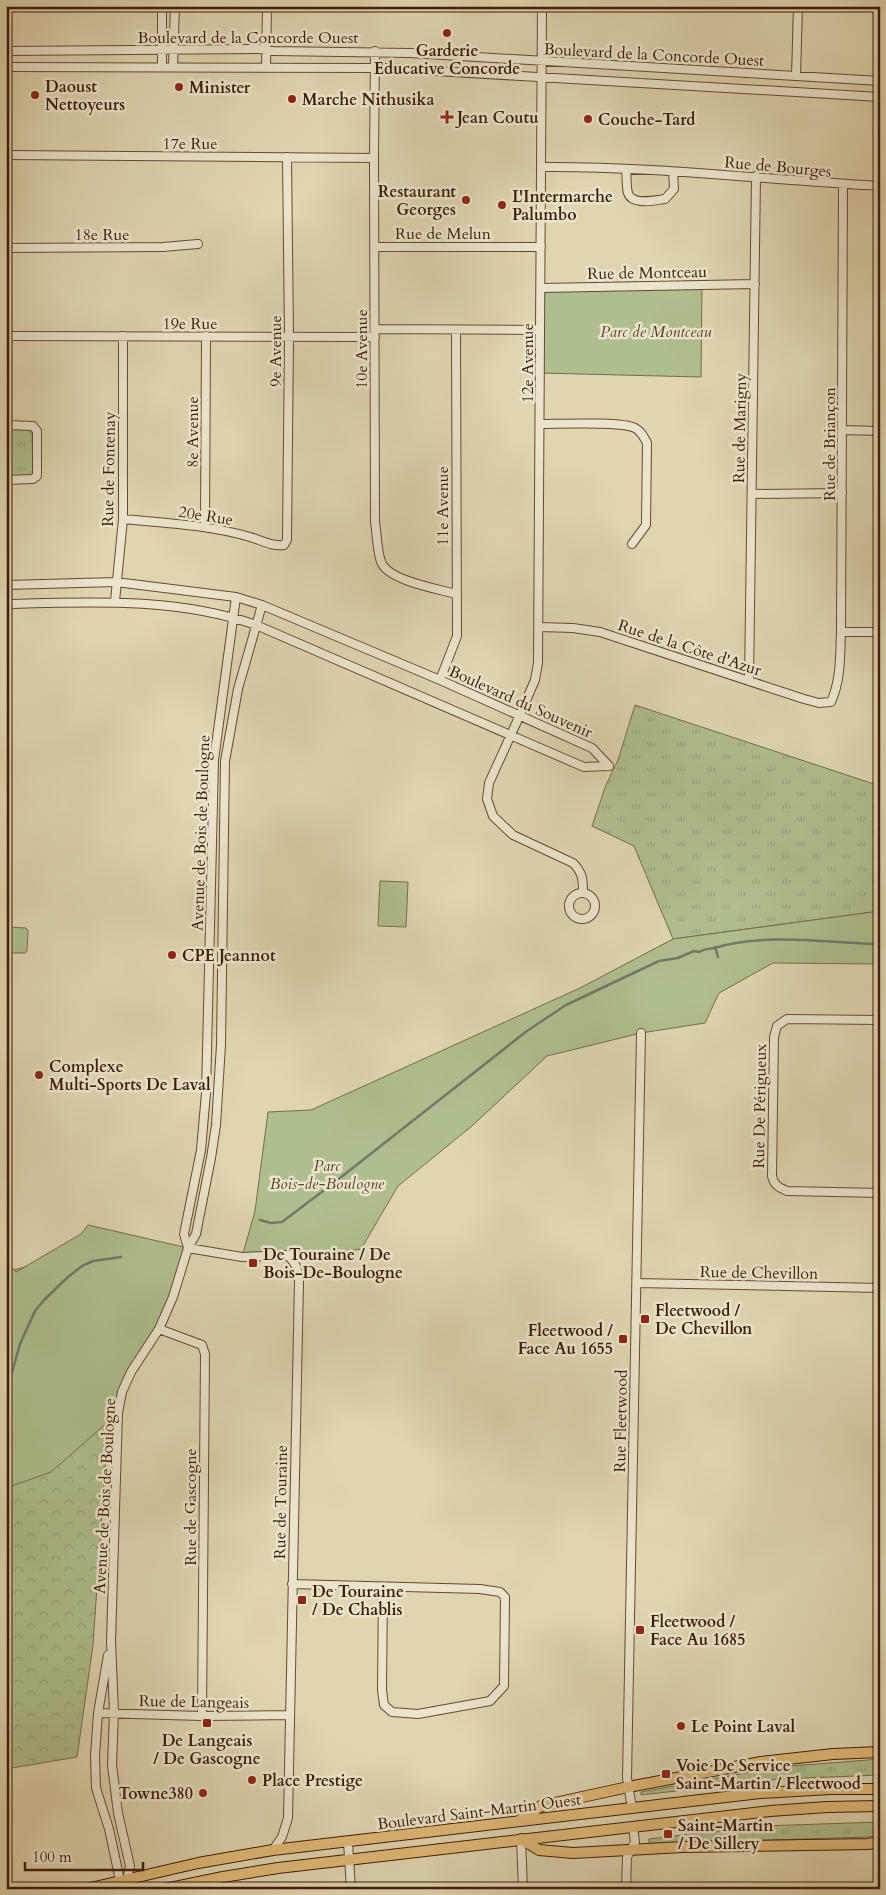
<svg xmlns="http://www.w3.org/2000/svg" width="886" height="1895" font-family="Cardo,serif">
  <style>
    .grass { fill: url(#grass-tufts); stroke: #766d4c }
    .forest { fill: url(#forest-crowns); stroke: #766d4c }
    .park { fill: #afbe8e; stroke: #766d4c }
    .lines { fill: none; stroke-linecap: round; stroke-linejoin: round }
    .stream { stroke: #717a6e; stroke-width: 2.5 }
    .minor-casing { stroke: #654a33; stroke-width: 10 }
    .major-casing { stroke: #3c1c09; stroke-width: 12 }
    .minor { stroke: #eae4cc; stroke-width: 8 }
    .major { stroke: #e0ba78; stroke-width: 10 }
    .poi-dot { fill: #8f2418; stroke: #eae4cc; stroke-width: 2 }
    .labels { text-anchor: middle; stroke-width: 5; stroke-linejoin: round; paint-order: stroke }
    .street-label { font-size: 16px; fill: #3c1c09; stroke: #eae4cc }
    .poi-label { font-size: 16px; font-weight: bold; fill: #3c1c09; stroke: #eae4cc; text-anchor: start }
    .park-label { font-size: 16px; font-style: italic; fill: #59442a; stroke: #eae4cc }
  </style>
  <defs>
    <pattern id="grass-tufts" width="24" height="20" patternUnits="userSpaceOnUse" patternTransform="scale(1.25)"><rect width="24" height="20" fill="#afbe8e"/><path d="M3 7l-1-3M5 7V3M7 7l1-3M15 17l-1-3M17 17v-4M19 17l1-3" fill="none" stroke="#97a379"/></pattern>
    <pattern id="forest-crowns" width="20" height="18" patternUnits="userSpaceOnUse" patternTransform="scale(1.25)"><rect width="20" height="18" fill="#afbe8e"/><path d="M2 6a3 3 0 1 1 6 0M12 15a3 3 0 1 1 6 0" fill="none" stroke="#97a379"/></pattern>
  </defs>
  <rect width="100%" height="100%" fill="#dfd5b1"/>
  <filter id="stains"><feTurbulence type="fractalNoise" baseFrequency=".004" numOctaves="4"/><feColorMatrix values="0 0 0 0 .2 0 0 0 0 .09 0 0 0 0 .02 0 0 0 .5 -.17"/></filter>
  <radialGradient id="worn" r=".72"><stop offset=".6" stop-color="#630" stop-opacity="0"/><stop offset="1" stop-color="#630" stop-opacity=".3"/></radialGradient>
  <path class="grass" d="M 9,429 L 28,430 L 32,434 L 33,472 L 31,476 L 9,476 L 6,472 L 6,432 Z
    M 635,705 L 880,786 L 880,911 L 673,939 L 634,846 L 592,826 L 606,785 L 618,760 Z
    M 880,1759 L 880,1775 L 781,1779 L 641,1795 L 641,1792 L 778,1767 Z
    M 880,1822 L 880,1833 L 878,1835 L 868,1837 L 649,1844 L 649,1839 L 762,1826 Z"/>
  <path class="forest" d="M 93,1249 L 107,1385 L 106,1455 L 93,1645 L 77,1757 L 6,1769 L 6,1272 Z"/>
  <path class="park" d="M 702,285 L 701,377 L 540,373 L 541,288 Z
    M 380,881 L 408,882 L 406,927 L 378,926 Z
    M 880,911 L 880,964 L 773,963 L 719,993 L 705,1023 L 641,1033 L 547,1056 L 472,1126 L 398,1186 L 361,1249 L 294,1260 L 287,1255 L 242,1257 L 255,1211 L 268,1112 L 311,1110 L 580,988 L 673,939 Z
    M 6,927 L 26,928 L 28,931 L 27,951 L 25,953 L 6,953 Z
    M 88,1225 L 188,1248 L 173,1297 L 131,1372 L 118,1413 L 51,1472 L 6,1488 L 6,1261 L 16,1272 L 81,1234 Z"/>
  <g class="lines">
    <path class="stream" d="M 715,947 L 718,957
      M 260,1220 L 271,1223 L 282,1222 L 331,1185 L 527,1031 L 566,1005 L 659,961 L 678,958 L 694,951 L 699,952 C 704,949 708,949 714,948 C 765,933 822,942 874,944
      M 6,1394 L 20,1344 L 35,1311 L 44,1300 L 68,1277 L 82,1266 L 93,1261 L 121,1257"/>
    <g class="minor-casing">
      <path id="minor" d="M 542,6 L 538,663 L 535,680 L 519,717 L 489,783 L 487,799 L 493,816 L 513,835 L 573,863 C 583,873 583,880 583,893
        M 6,51 L 259,49 L 273,51 L 410,53 L 880,81
        M 375,51 L 374,158 L 375,522 C 377,533 377,554 382,564 C 391,581 438,589 456,594
        M 6,67 L 384,68 L 880,97
        M 162,67 L 162,6
        M 173,67 L 175,6
        M 266,68 L 267,6
        M 796,76 L 798,6
        M 6,155 L 374,158
        M 541,167 C 654,166 767,180 880,186
        M 626,169 C 627,176 626,186 628,193 C 632,206 656,200 665,199 L 674,189 L 673,172
        M 375,247 L 541,247
        M 6,248 L 163,247 L 198,244
        M 541,288 L 755,284
        M 375,329 L 540,330
        M 6,336 L 375,337
        M 540,424 C 558,424 622,421 635,428 C 641,431 644,437 647,443 L 646,525 L 632,544
        M 6,425 L 33,426 L 37,431 L 37,476 L 33,479 L 6,480
        M 842,430 L 880,431
        M 752,494 L 842,493
        M 123,519 C 165,523 209,525 250,537 C 261,540 273,547 284,545 L 287,540 L 289,337 L 287,157
        M 205,527 L 206,336
        M 6,585 L 116,582 L 236,597 L 262,605 L 440,680 L 592,748 L 609,766
        M 115,601 L 123,519 L 123,336
        M 6,604 C 90,602 175,597 256,625 L 584,767 L 609,766
        M 539,627 L 573,628 L 600,632 L 804,699 L 819,703 L 831,702 C 841,680 840,656 841,632 L 843,185
        M 841,632 L 880,632
        M 440,680 L 457,636 L 456,330
        M 749,681 L 756,176
        M569 906a13 13 0 1 1 26 0a13 13 0 1 1-26 0Z
        M 880,1020 L 787,1019 L 777,1026 L 774,1037 L 772,1176 C 774,1185 778,1187 787,1191 L 880,1193
        M 188,1248 L 242,1257 L 287,1255 C 296,1262 298,1270 299,1281 L 288,1818 L 282,1837 L 273,1850
        M 188,1248 L 184,1234 L 201,1150 L 206,1093 L 214,760 L 236,597
        M 637,1283 L 880,1288
        M 159,1329 L 202,1345 L 205,1354 L 202,1716
        M 292,1584 L 480,1589 L 500,1592 L 505,1597 L 504,1686 L 490,1701 L 418,1714 L 392,1712 L 384,1705 L 382,1690 L 383,1587
        M 108,1655 L 98,1713 L 95,1756 L 96,1788 L 109,1829 L 121,1885
        M 98,1713 L 202,1716 L 290,1715
        M 632,1808 L 627,1778 L 641,1033
        M 521,1839 L 523,1889
        M 348,1842 L 351,1889
        M 125,1889 L 130,1866 L 118,1813 L 112,1765 L 114,1712 L 111,1641 L 118,1413 L 122,1392 L 131,1372 L 159,1329 L 173,1297 L 188,1248 L 196,1234 L 211,1158 L 216,1125 L 221,1045 L 225,761 L 238,689 L 262,605
        M 626,1889 L 627,1857 L 635,1842 L 633,1827"/>
    </g>
    <g class="major-casing">
      <path id="major" d="M 520,1820 L 541,1806 L 628,1787 L 761,1762 L 833,1754 L 880,1752
        M 521,1839 L 539,1850 L 573,1853 L 683,1847 L 868,1844 L 880,1842
        M 86,1889 L 198,1863 L 273,1850 L 760,1793 L 831,1789 L 880,1789
        M 165,1889 L 223,1877 L 278,1868 L 770,1811 L 827,1807 L 880,1806"/>
    </g>
    <use href="#minor" class="minor"/>
    <use href="#major" class="major"/>
  </g>
  <g class="poi-dot">
    <circle cx="447" cy="33" r="5"/>
    <circle cx="179" cy="87" r="5"/>
    <circle cx="35" cy="95" r="5"/>
    <circle cx="292" cy="99" r="5"/>
    <path d="M444.5 109.5h5v5h5v5h-5v5h-5v-5h-5v-5h5z"/>
    <circle cx="588" cy="119" r="5"/>
    <circle cx="466" cy="200" r="5"/>
    <circle cx="502" cy="205" r="5"/>
    <circle cx="172" cy="955" r="5"/>
    <circle cx="39" cy="1075" r="5"/>
    <rect x="248" y="1258" width="10" height="10" rx="2.5"/>
    <rect x="640" y="1314" width="10" height="10" rx="2.5"/>
    <rect x="618" y="1334" width="10" height="10" rx="2.5"/>
    <rect x="297" y="1595" width="10" height="10" rx="2.5"/>
    <rect x="635" y="1625" width="10" height="10" rx="2.5"/>
    <rect x="202" y="1718" width="10" height="10" rx="2.5"/>
    <circle cx="681" cy="1726" r="5"/>
    <rect x="661" y="1769" width="10" height="10" rx="2.5"/>
    <circle cx="252" cy="1780" r="5"/>
    <circle cx="203" cy="1793" r="5"/>
    <rect x="663" y="1829" width="10" height="10" rx="2.5"/>
  </g>
  <g class="labels">
    <g class="street-label">
      <text x="248" y="43">Boulevard de la Concorde Ouest</text>
      <text transform="translate(654 54) rotate(3)" y="6">Boulevard de la Concorde Ouest</text>
      <text x="190" y="149">17e Rue</text>
      <text transform="translate(778 166) rotate(5)" y="6">Rue de Bourges</text>
      <text x="443" y="239">Rue de Melun</text>
      <text x="102" y="240">18e Rue</text>
      <text transform="translate(647 272) rotate(-1)" y="6">Rue de Montceau</text>
      <text x="190" y="329">19e Rue</text>
      <text transform="translate(361 349) rotate(-90)" y="6">10e Avenue</text>
      <text transform="translate(275 351) rotate(-90)" y="6">9e Avenue</text>
      <text transform="translate(527 363) rotate(-90)" y="6">12e Avenue</text>
      <text transform="translate(739 428) rotate(-89)" y="6">Rue de Marigny</text>
      <text transform="translate(192 432) rotate(-90)" y="6">8e Avenue</text>
      <text transform="translate(829 444) rotate(-90)" y="6">Rue de Briançon</text>
      <text transform="translate(108 469) rotate(-89)" y="6">Rue de Fontenay</text>
      <text transform="translate(442 506) rotate(-90)" y="6">11e Avenue</text>
      <text transform="translate(206 515) rotate(9)" y="6">20e Rue</text>
      <text transform="translate(690 647) rotate(18)" y="6">Rue de la Côte d'Azur</text>
      <text transform="translate(521 701) rotate(24)" y="6">Boulevard du Souvenir</text>
      <text transform="translate(200 833) rotate(-88)" y="6">Avenue de Bois de Boulogne</text>
      <text transform="translate(759 1106) rotate(-89)" y="6">Rue De Périgueux</text>
      <text transform="translate(759 1272) rotate(1)" y="6">Rue de Chevillon</text>
      <text transform="translate(620 1421) rotate(-89)" y="6">Rue Fleetwood</text>
      <text transform="translate(104 1496) rotate(-87)" y="6">Avenue de Bois de Boulogne</text>
      <text transform="translate(280 1502) rotate(-89)" y="6">Rue de Touraine</text>
      <text transform="translate(190 1507) rotate(-90)" y="6">Rue de Gascogne</text>
      <text transform="translate(194 1701) rotate(1)" y="6">Rue de Langeais</text>
      <text transform="translate(479 1811) rotate(-7)" y="6">Boulevard Saint-Martin Ouest</text>
    </g>
    <g class="poi-label">
      <text x="447" y="56" text-anchor="middle">Garderie<tspan x="447" dy="18">Educative Concorde</tspan></text>
      <text x="45" y="92">Daoust<tspan x="45" dy="18">Nettoyeurs</tspan></text>
      <text x="189" y="93">Minister</text>
      <text x="302" y="105">Marche Nithusika</text>
      <text x="457" y="123">Jean Coutu</text>
      <text x="598" y="125">Couche-Tard</text>
      <text x="456" y="197" text-anchor="end">Restaurant<tspan x="456" dy="18">Georges</tspan></text>
      <text x="512" y="202">L'Intermarche<tspan x="512" dy="18">Palumbo</tspan></text>
      <text x="182" y="961">CPE Jeannot</text>
      <text x="49" y="1072">Complexe<tspan x="49" dy="18">Multi-Sports De Laval</tspan></text>
      <text x="263" y="1260">De Touraine / De<tspan x="263" dy="18">Bois-De-Boulogne</tspan></text>
      <text x="655" y="1316">Fleetwood /<tspan x="655" dy="18">De Chevillon</tspan></text>
      <text x="613" y="1336" text-anchor="end">Fleetwood /<tspan x="613" dy="18">Face Au 1655</tspan></text>
      <text x="312" y="1597">De Touraine<tspan x="312" dy="18">/ De Chablis</tspan></text>
      <text x="650" y="1627">Fleetwood /<tspan x="650" dy="18">Face Au 1685</tspan></text>
      <text x="691" y="1732">Le Point Laval</text>
      <text x="207" y="1746" text-anchor="middle">De Langeais<tspan x="207" dy="18">/ De Gascogne</tspan></text>
      <text x="676" y="1771">Voie De Service<tspan x="676" dy="18">Saint-Martin / Fleetwood</tspan></text>
      <text x="262" y="1786">Place Prestige</text>
      <text x="193" y="1799" text-anchor="end">Towne380</text>
      <text x="678" y="1831">Saint-Martin<tspan x="678" dy="18">/ De Sillery</tspan></text>
    </g>
    <g class="park-label">
      <text x="656" y="337">Parc de Montceau</text>
      <text x="327" y="1171">Parc<tspan x="327" dy="18">Bois-de-Boulogne</tspan></text>
    </g>
  </g>
  <rect width="886" height="1895" fill="none" stroke="#dfd5b1" stroke-width="25"/>
  <rect x="8" y="8" width="871" height="1880" fill="none" stroke="#3c1c09" stroke-width="2.5"/>
  <rect x="12" y="12" width="861" height="1870" fill="none" stroke="#3c1c09"/>
  <path d="M25 1862v8h118v-8" fill="none" stroke="#3c1c09" stroke-width="2.5"/>
  <text x="32" y="1862" font-size="15" fill="#3c1c09" stroke="#eae4cc" stroke-width="4" paint-order="stroke">100 m</text>
  <rect width="100%" height="100%" filter="url(#stains)"/>
  <rect width="100%" height="100%" fill="url(#worn)"/>
</svg>
